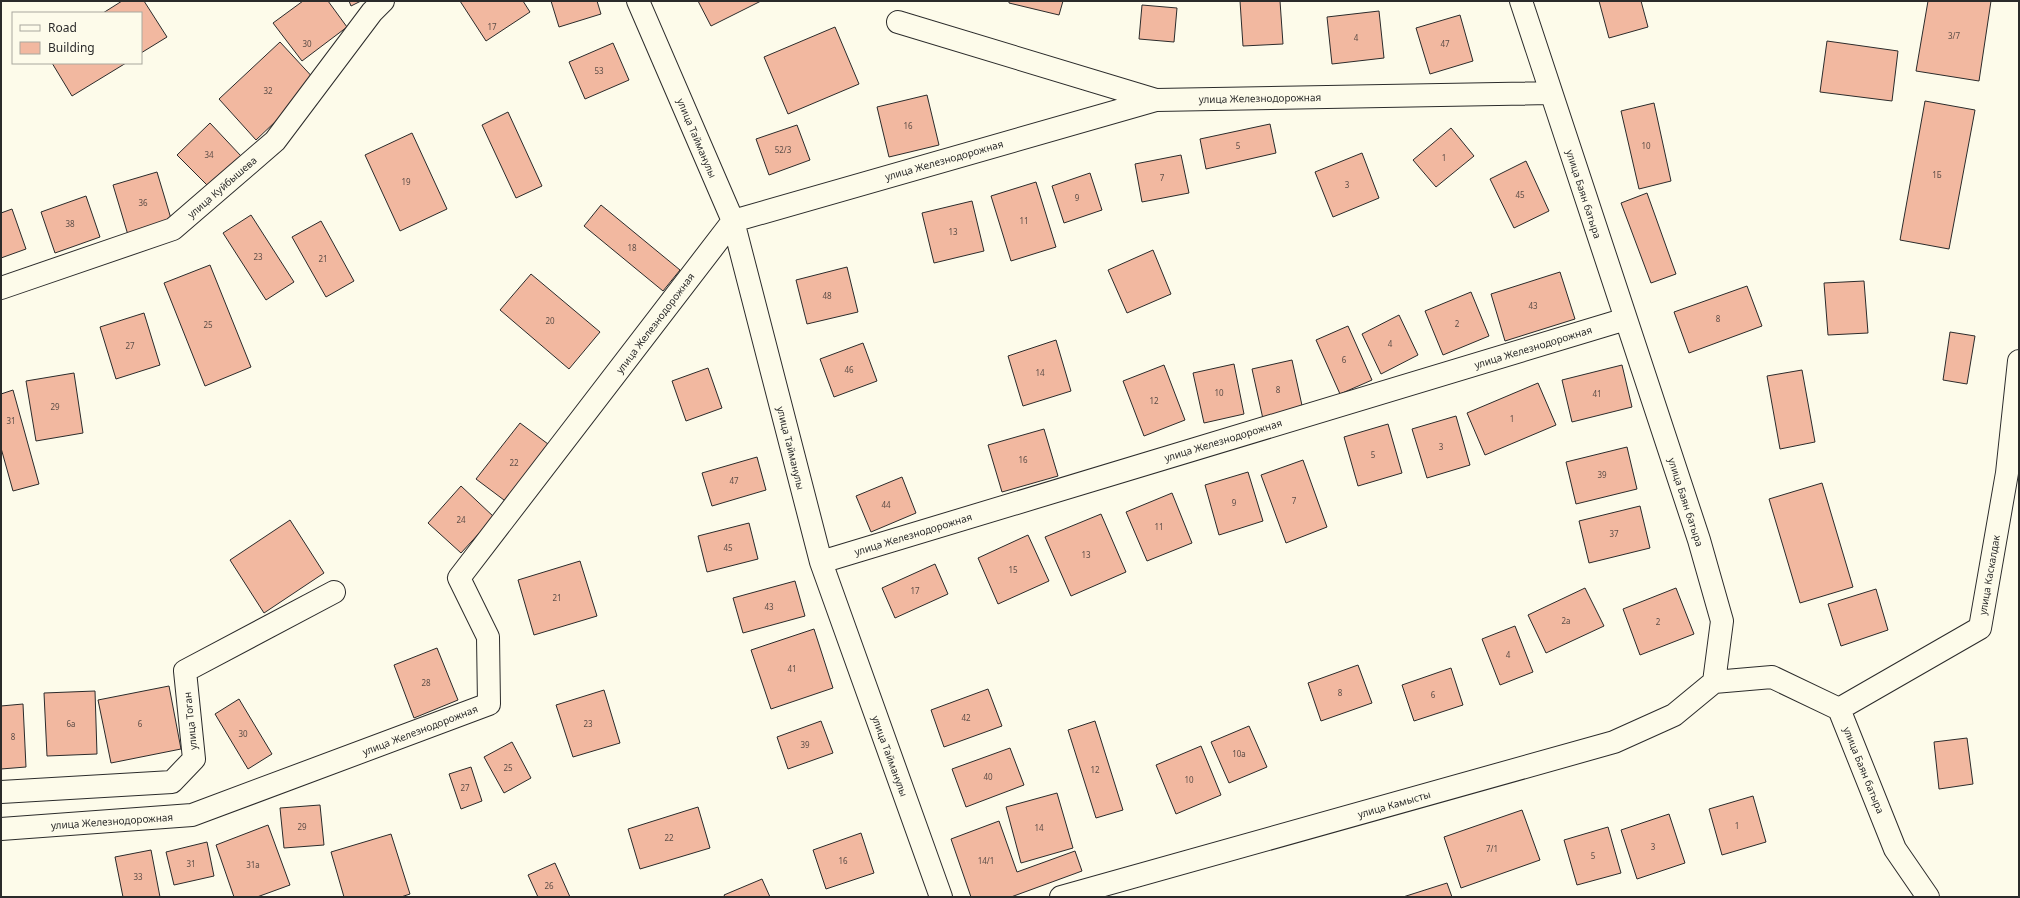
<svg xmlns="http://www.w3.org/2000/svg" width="2020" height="898" font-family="'Noto Sans',sans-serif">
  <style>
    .building { fill: #f2b8a0; stroke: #2b2b2b }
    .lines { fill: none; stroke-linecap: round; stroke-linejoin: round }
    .minor-casing { stroke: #2b2b2b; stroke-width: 24 }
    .minor { stroke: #fdfbea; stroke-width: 22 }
    .labels { text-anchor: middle; stroke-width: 3; stroke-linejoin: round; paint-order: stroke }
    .number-label { font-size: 8px; fill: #5d4e48 }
    .street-label { font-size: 10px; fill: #2b2b2b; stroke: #fdfbea }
  </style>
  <rect width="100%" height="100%" fill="#fdfbea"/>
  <path class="building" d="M 122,1 L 144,1 L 167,37 L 141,53 L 141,13 L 103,13 Z
    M 303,1 L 328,1 L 347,27 L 302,61 L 273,23 Z
    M 349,1 L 361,1 L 351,6 Z
    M 460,1 L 523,1 L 530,12 L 486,41 Z
    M 551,1 L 597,1 L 601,14 L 559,27 Z
    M 698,1 L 761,1 L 711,26 Z
    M 1009,1 L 1063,1 L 1059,15 L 1009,3 Z
    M 1240,1 L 1280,1 L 1283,44 L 1243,46 Z
    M 1599,1 L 1641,1 L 1648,27 L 1609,38 Z
    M 1928,1 L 1991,1 L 1979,81 L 1916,71 Z
    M 1142,5 L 1177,8 L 1174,42 L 1139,39 Z
    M 1379,11 L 1384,58 L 1332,64 L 1327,17 Z
    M 1460,15 L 1473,61 L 1430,74 L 1416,28 Z
    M 835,27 L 859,84 L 788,114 L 764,57 Z
    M 1827,41 L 1898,51 L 1892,101 L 1820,92 Z
    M 280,42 L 317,82 L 256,140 L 219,99 Z
    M 613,43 L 629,80 L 585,99 L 569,62 Z
    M 52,63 L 126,63 L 72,96 Z
    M 927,95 L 939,145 L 889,157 L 877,107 Z
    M 1925,101 L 1975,110 L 1949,249 L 1900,240 Z
    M 1654,103 L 1671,181 L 1639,189 L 1621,111 Z
    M 508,112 L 542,186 L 516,198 L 482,125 Z
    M 210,123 L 241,156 L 209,187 L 177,155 Z
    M 1270,124 L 1276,153 L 1206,169 L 1200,139 Z
    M 797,125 L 810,160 L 769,175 L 756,139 Z
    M 1451,128 L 1474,156 L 1436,187 L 1413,160 Z
    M 412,133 L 447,209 L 400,231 L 365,155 Z
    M 1362,153 L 1379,198 L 1333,217 L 1315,172 Z
    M 1181,155 L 1189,193 L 1142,202 L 1135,164 Z
    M 1526,161 L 1549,211 L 1514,228 L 1490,179 Z
    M 157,172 L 172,222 L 128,235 L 113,185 Z
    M 1090,173 L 1102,210 L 1064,223 L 1052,186 Z
    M 1036,182 L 1056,247 L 1011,261 L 991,196 Z
    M 1647,193 L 1676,274 L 1651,283 L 1621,203 Z
    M 86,196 L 100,237 L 55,253 L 41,212 Z
    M 972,201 L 984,251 L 934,263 L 922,213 Z
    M 601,205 L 680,270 L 663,291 L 584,226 Z
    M 12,209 L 26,249 L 1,258 L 1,213 Z
    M 251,215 L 294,282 L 266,300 L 223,233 Z
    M 321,221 L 354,281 L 326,297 L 292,237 Z
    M 1153,250 L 1171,294 L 1127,313 L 1108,270 Z
    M 210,265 L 251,367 L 205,386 L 164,283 Z
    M 847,267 L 858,312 L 807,324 L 796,280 Z
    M 1560,272 L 1575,319 L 1505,341 L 1491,294 Z
    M 531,274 L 600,332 L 569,369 L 500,310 Z
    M 1864,281 L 1868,333 L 1828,335 L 1824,283 Z
    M 1747,286 L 1762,326 L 1689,353 L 1674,312 Z
    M 1471,292 L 1489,336 L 1443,355 L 1425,311 Z
    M 144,313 L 160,365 L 116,379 L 100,327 Z
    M 1399,315 L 1418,355 L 1381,374 L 1362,334 Z
    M 1348,326 L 1372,380 L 1340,394 L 1316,340 Z
    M 1950,332 L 1975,336 L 1967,384 L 1943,380 Z
    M 1056,340 L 1071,391 L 1023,406 L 1008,356 Z
    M 863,343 L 877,381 L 834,397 L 820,359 Z
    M 1292,360 L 1303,410 L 1263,419 L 1252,369 Z
    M 1234,364 L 1244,414 L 1204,423 L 1193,373 Z
    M 1164,365 L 1185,420 L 1144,436 L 1123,381 Z
    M 1622,365 L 1632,407 L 1572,422 L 1562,380 Z
    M 708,368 L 722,408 L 686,421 L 672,381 Z
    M 1802,370 L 1815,442 L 1780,449 L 1767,376 Z
    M 74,373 L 83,433 L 36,441 L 26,381 Z
    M 1538,383 L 1556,425 L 1485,455 L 1467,413 Z
    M 13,390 L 39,484 L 13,491 L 1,448 L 1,394 Z
    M 1456,416 L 1470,465 L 1427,478 L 1412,429 Z
    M 520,423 L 552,447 L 508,503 L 476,479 Z
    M 1388,424 L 1402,473 L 1358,486 L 1344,437 Z
    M 1044,429 L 1058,476 L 1002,492 L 988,445 Z
    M 1627,447 L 1637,489 L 1576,504 L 1566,462 Z
    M 757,457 L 766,490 L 712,506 L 702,473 Z
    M 1303,460 L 1327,527 L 1286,543 L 1261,475 Z
    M 1248,472 L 1263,521 L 1219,535 L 1205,485 Z
    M 902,477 L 916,513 L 871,532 L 856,496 Z
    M 1822,483 L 1853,587 L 1800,603 L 1769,499 Z
    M 461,486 L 494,517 L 461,553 L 428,523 Z
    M 1172,493 L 1192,543 L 1147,561 L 1126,512 Z
    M 1640,506 L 1650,548 L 1589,563 L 1579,521 Z
    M 1101,514 L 1126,572 L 1071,596 L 1045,537 Z
    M 290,520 L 324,573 L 264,613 L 230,560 Z
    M 749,523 L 758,559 L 707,572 L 698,536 Z
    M 1028,535 L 1049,581 L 998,604 L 978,558 Z
    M 580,561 L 597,616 L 534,635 L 518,580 Z
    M 935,564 L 948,594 L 895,618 L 882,588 Z
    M 795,581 L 805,616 L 743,633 L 733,598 Z
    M 1585,588 L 1604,626 L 1546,653 L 1528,615 Z
    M 1676,588 L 1694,634 L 1640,655 L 1623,609 Z
    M 1876,589 L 1888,630 L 1841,646 L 1828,604 Z
    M 1515,626 L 1533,672 L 1500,685 L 1482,639 Z
    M 814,629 L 833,688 L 771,709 L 751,650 Z
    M 437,648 L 458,700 L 414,718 L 394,665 Z
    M 1358,665 L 1372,703 L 1321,721 L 1308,683 Z
    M 1451,668 L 1463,705 L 1414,721 L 1402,685 Z
    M 169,686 L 181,749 L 111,763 L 98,700 Z
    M 988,689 L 1002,726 L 944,747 L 931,710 Z
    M 604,690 L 620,743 L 573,757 L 556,705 Z
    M 95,691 L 97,754 L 47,756 L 44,693 Z
    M 239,699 L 272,754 L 248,769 L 215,714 Z
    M 23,704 L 26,767 L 1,769 L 1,706 Z
    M 821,721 L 833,753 L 788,769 L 777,737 Z
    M 1095,721 L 1123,810 L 1096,818 L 1068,730 Z
    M 1249,726 L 1267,767 L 1229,783 L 1211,742 Z
    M 1967,738 L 1973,784 L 1939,789 L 1934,742 Z
    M 512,742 L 531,778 L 504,793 L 484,757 Z
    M 1201,746 L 1221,795 L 1176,814 L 1156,765 Z
    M 1010,748 L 1024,785 L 966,807 L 952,769 Z
    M 471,767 L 482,801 L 461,809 L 449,774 Z
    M 1057,793 L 1073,848 L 1021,863 L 1006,807 Z
    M 1753,796 L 1766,842 L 1722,855 L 1709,809 Z
    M 320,805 L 324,845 L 284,848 L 280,808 Z
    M 698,807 L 710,848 L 640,869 L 628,829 Z
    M 1522,810 L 1540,860 L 1461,888 L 1444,837 Z
    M 1669,814 L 1685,863 L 1637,879 L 1621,830 Z
    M 999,821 L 1017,872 L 1075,851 L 1082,871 L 1011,897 L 971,897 L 951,839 Z
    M 268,825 L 290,885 L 257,897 L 234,897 L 216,845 Z
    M 1608,827 L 1621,873 L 1577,885 L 1564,840 Z
    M 861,833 L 874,873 L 826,889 L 813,850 Z
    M 391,834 L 410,894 L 401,897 L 344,897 L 331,852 Z
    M 207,842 L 214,876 L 174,885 L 166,852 Z
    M 151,850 L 160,897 L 123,897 L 115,857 Z
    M 555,863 L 570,897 L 538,897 L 528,875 Z
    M 762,879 L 770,897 L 725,897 L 724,895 Z
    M 1447,883 L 1452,897 L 1403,897 Z"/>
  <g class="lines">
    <g class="minor-casing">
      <path id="minor" d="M 638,1 L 733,221 L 821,562 L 941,897
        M 1521,1 L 1699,540 L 1722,621 L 1714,682
        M 898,22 L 1156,100
        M 1,288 L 173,229 L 275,141 L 372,12 L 383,1
        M 821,562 L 1626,319
        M 1714,682 L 1772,677 L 1839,709 L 1895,849 L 1928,897
        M 1839,709 L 1980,628 L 2007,473 L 2019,361
        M 1,792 L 172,782 L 194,759 L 185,671 L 334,592
        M 1,829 L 192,815 L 489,704 L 488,637 L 459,578 L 733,221 L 1156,100 L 1551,93
        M 1061,897 L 1614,742 L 1674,715 L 1714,682"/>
    </g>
    <use href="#minor" class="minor"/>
  </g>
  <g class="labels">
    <g class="number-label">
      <text x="492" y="30">17</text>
      <text x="1954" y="39">3/7</text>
      <text x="1356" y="41">4</text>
      <text x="307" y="47">30</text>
      <text x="1445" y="47">47</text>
      <text x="599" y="74">53</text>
      <text x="268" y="94">32</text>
      <text x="908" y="129">16</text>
      <text x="1238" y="149">5</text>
      <text x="1646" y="149">10</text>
      <text x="783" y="153">52/3</text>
      <text x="209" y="158">34</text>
      <text x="1444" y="161">1</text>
      <text x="1937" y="178">1Б</text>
      <text x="1162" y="181">7</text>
      <text x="406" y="185">19</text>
      <text x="1347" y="188">3</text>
      <text x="1520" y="198">45</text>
      <text x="1077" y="201">9</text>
      <text x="143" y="206">36</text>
      <text x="1024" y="224">11</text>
      <text x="70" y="227">38</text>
      <text x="953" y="235">13</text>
      <text x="632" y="251">18</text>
      <text x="258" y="260">23</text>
      <text x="323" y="262">21</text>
      <text x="827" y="299">48</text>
      <text x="1533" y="309">43</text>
      <text x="1718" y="322">8</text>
      <text x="550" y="324">20</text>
      <text x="1457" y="327">2</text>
      <text x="208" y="328">25</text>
      <text x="1390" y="347">4</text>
      <text x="130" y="349">27</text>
      <text x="1344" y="363">6</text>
      <text x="849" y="373">46</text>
      <text x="1040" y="376">14</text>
      <text x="1278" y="393">8</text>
      <text x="1219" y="396">10</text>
      <text x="1597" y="397">41</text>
      <text x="1154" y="404">12</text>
      <text x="55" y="410">29</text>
      <text x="1512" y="422">1</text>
      <text x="11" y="424">31</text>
      <text x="1441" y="450">3</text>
      <text x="1373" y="458">5</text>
      <text x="1023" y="463">16</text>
      <text x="514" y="466">22</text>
      <text x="1602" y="478">39</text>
      <text x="734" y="484">47</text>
      <text x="1294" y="504">7</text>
      <text x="1234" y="506">9</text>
      <text x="886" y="508">44</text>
      <text x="461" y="523">24</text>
      <text x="1159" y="530">11</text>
      <text x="1614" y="537">37</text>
      <text x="728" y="551">45</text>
      <text x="1086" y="558">13</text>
      <text x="1013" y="573">15</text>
      <text x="915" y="594">17</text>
      <text x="557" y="601">21</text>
      <text x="769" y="610">43</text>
      <text x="1566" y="624">2а</text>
      <text x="1658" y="625">2</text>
      <text x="1508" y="658">4</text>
      <text x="792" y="672">41</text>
      <text x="426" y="686">28</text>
      <text x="1340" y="696">8</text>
      <text x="1433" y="698">6</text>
      <text x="966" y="721">42</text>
      <text x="71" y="727">6а</text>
      <text x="140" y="727">6</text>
      <text x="588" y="727">23</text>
      <text x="243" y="737">30</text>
      <text x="13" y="740">8</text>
      <text x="805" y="748">39</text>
      <text x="1239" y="757">10а</text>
      <text x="508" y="771">25</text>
      <text x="1095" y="773">12</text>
      <text x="988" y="780">40</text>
      <text x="1189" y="783">10</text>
      <text x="465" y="791">27</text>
      <text x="1737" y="829">1</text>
      <text x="302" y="830">29</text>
      <text x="1039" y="831">14</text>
      <text x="669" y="841">22</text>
      <text x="1653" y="850">3</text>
      <text x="1492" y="852">7/1</text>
      <text x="1593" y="859">5</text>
      <text x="843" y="864">16</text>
      <text x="986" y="864">14/1</text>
      <text x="191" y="867">31</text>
      <text x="253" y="868">31а</text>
      <text x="138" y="880">33</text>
      <text x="549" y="889">26</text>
    </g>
    <g class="street-label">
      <text transform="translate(1260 98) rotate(-1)" y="4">улица Железнодорожная</text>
      <text transform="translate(697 138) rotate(67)" y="4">улица Тайманулы</text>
      <text transform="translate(944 160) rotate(-16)" y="4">улица Железнодорожная</text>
      <text transform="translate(222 187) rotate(-41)" y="4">улица Куйбышева</text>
      <text transform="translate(1584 194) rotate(72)" y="4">улица Баян батыра</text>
      <text transform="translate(655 323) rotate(-53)" y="4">улица Железнодорожная</text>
      <text transform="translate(1533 347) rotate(-17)" y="4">улица Железнодорожная</text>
      <text transform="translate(1223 440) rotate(-17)" y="4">улица Железнодорожная</text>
      <text transform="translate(791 448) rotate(76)" y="4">улица Тайманулы</text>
      <text transform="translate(1686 502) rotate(72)" y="4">улица Баян батыра</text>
      <text transform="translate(913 534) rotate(-17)" y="4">улица Железнодорожная</text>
      <text transform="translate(1989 575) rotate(-80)" y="4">улица Каскалдак</text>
      <text transform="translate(190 721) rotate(-96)" y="4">улица Тоган</text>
      <text transform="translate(420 730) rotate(-21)" y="4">улица Железнодорожная</text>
      <text transform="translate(890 756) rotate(70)" y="4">улица Тайманулы</text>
      <text transform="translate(1864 770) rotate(68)" y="4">улица Баян батыра</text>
      <text transform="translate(1394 804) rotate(-16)" y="4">улица Камысты</text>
      <text transform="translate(112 821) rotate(-4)" y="4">улица Железнодорожная</text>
    </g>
  </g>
  <rect width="2020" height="898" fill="none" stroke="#2b2b2b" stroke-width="4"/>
  <rect x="12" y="12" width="130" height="52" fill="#fdfbea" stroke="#a9a89e"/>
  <rect x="20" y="25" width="20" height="6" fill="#fdfbea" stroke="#a9a89e"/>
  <text x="48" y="32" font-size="12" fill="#2b2b2b">Road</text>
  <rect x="20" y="42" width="20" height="12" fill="#f2b8a0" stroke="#a9a89e"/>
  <text x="48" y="52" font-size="12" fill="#2b2b2b">Building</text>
</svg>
